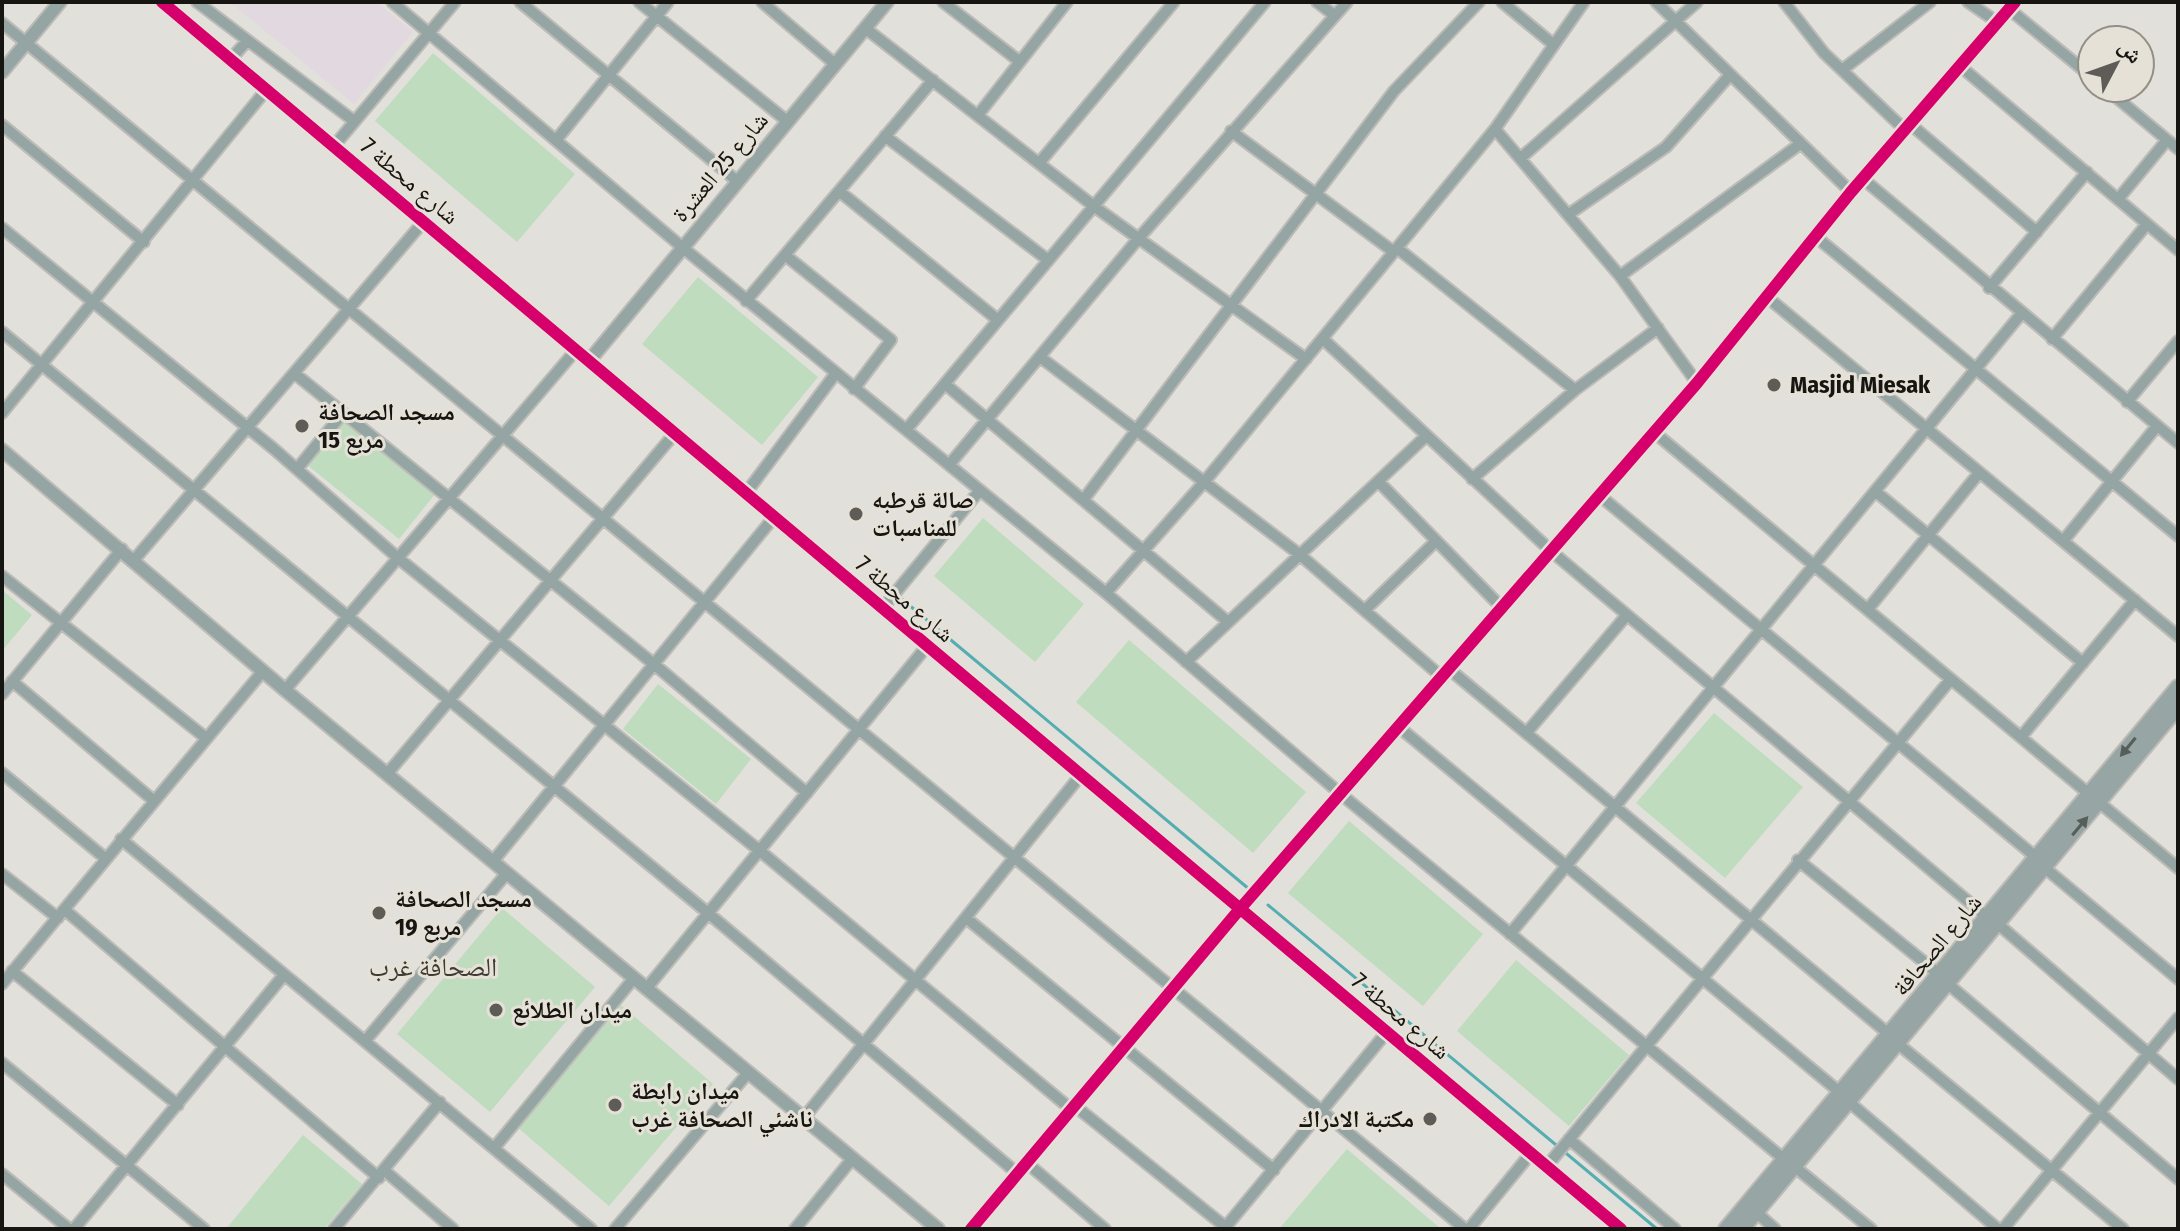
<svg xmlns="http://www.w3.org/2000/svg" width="2180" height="1231" font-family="'Fira Sans Condensed','Noto Naskh Arabic',sans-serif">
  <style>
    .education { fill: #e1d8e0 }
    .green { fill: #bfdcbe }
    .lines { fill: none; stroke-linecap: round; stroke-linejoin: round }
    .stream { stroke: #54adb0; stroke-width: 3 }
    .minor-casing { stroke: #bcbbb7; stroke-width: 14 }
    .tertiary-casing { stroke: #bcbbb7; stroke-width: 16 }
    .secondary-casing { stroke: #bcbbb7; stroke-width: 18 }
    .minor { stroke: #94a5a4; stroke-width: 10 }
    .tertiary { stroke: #94a5a4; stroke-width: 12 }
    .secondary { stroke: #97a6a4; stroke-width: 14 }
    .cycleway-casing { stroke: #e5e1d7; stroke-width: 17 }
    .cycleway { stroke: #d6006c; stroke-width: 12 }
    .oneway { fill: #565e5a }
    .poi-dot { fill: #5d5c57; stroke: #e5e1d7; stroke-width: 3 }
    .labels { text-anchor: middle; stroke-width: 6; stroke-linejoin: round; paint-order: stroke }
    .street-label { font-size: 24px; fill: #161511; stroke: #e5e1d7 }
    .poi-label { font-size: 24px; font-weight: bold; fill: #161511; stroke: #e5e1d7; text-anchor: start }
    .neighbourhood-label { font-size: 26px; fill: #3f3b33; stroke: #e5e1d7 }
  </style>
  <rect width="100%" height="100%" fill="#e2e0da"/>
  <path class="education" d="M 230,2 L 376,2 L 413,32 L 354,104 Z"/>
  <path class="green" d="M 433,53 L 575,174 L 517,242 L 375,121 Z
    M 698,277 L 818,377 L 762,445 L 642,344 Z
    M 342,419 L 435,494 L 399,539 L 306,464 Z
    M 983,518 L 1084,604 L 1035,662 L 934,576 Z
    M 2,590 L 32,615 L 2,651 Z
    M 1129,640 L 1306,792 L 1253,853 L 1076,702 Z
    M 658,684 L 751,759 L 716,804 L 623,729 Z
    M 1714,713 L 1803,787 L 1725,878 L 1636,803 Z
    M 1349,821 L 1483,934 L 1423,1006 L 1288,893 Z
    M 502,908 L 595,987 L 490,1112 L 397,1034 Z
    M 1516,960 L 1629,1055 L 1569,1126 L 1457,1031 Z
    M 621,1005 L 713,1084 L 609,1206 L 517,1127 Z
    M 303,1135 L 362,1184 L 324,1229 L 226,1229 Z
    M 1347,1149 L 1441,1229 L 1279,1229 Z"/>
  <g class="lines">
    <path class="stream" d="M 897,595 L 1249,889
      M 1268,905 L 1657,1229"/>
    <g class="minor-casing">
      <path id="minor" d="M 197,2 L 354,121
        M 392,2 L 682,247 L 1106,593 L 1342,795 L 1785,1160
        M 520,2 L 737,181
        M 639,2 L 787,121
        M 762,2 L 835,64
        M 943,2 L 1019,61
        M 1317,2 L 1334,15
        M 1502,2 L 1554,45
        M 1656,2 L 1851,192
        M 1784,2 L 1824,53 L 1904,129
        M 1968,2 L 1997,22
        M 2009,9 L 2092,77
        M 2,23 L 1465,1229
        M 865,28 L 1095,207 L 1306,359
        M 230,60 L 247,41
        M 1960,66 L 2178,250
        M 1842,70 L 1930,2
        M 2105,88 L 2178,149
        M 978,115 L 1067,2
        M 1909,123 L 2037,232
        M 2,125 L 144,242
        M 1495,129 L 1620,276 L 1697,383
        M 1231,131 L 1394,252
        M 885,136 L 1048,260
        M 557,139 L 668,2
        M 334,146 L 455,2
        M 1522,157 L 1697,2
        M 1040,162 L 1174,2
        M 1862,178 L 2178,443
        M 839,191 L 998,320
        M 2119,198 L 2167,140
        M 1569,214 L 1666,147 L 1729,76
        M 2,228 L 274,449 L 398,558 L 760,851 L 1072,1110
        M 1815,236 L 2178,536
        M 1397,248 L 1575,390
        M 785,255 L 891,340 L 854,389
        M 1620,276 L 1800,144
        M 1989,288 L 2087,172
        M 1767,297 L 2178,636
        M 746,301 L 933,80
        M 2,332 L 708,913 L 1018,1174
        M 1323,339 L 1551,551 L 1988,918
        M 2052,339 L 2147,224
        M 1040,357 L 1299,554 L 1443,678
        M 294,373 L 655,665 L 807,793
        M 945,384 L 1227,621
        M 2127,402 L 2178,341
        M 2,413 L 266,90
        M 906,430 L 1265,2
        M 1655,433 L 2178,868
        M 949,465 L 1138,239 L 1347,2
        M 297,469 L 343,413
        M 1472,479 L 1575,390 L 1658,328
        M 1378,481 L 1502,608
        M 1875,491 L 2083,663
        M 746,493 L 836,373
        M 1599,495 L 2037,858
        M 1084,499 L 1394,91 L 1479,2
        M 2064,540 L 2157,426
        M 134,560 L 424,221
        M 2,576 L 206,738
        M 1106,593 L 1205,481 L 1495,129 L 1584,2
        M 882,609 L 980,490
        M 1868,609 L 1979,473
        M 1365,610 L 1436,541
        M 1186,662 L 1425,437
        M 1449,669 L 1890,1035
        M 12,681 L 153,800
        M 285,690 L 576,350
        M 2,694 L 122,549
        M 1400,728 L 1842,1094
        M 1528,731 L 1626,616
        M 2021,737 L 2135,600
        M 2,773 L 105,858
        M 387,774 L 675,433
        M 121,839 L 591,1229
        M 494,860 L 774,517
        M 1798,860 L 1940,975
        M 2045,868 L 2178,979
        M 2,874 L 58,918
        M 65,910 L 379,1178
        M 966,918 L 1274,1170
        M 1998,924 L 2178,1079
        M 1510,934 L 2021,314
        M 12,971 L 178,1105
        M 2,984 L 263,671
        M 1948,984 L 2178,1179
        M 646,989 L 927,646
        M 365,1041 L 507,873
        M 1897,1043 L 2123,1229
        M 2,1063 L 204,1229
        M 1849,1102 L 1998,1229
        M 1075,1106 L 1228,1229
        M 803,1119 L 1080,776
        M 1569,1139 L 1675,1229
        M 495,1147 L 634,978
        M 1027,1163 L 1105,1229
        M 1547,1166 L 1951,679
        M 1795,1167 L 1871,1229
        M 385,1171 L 453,1229
        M 2,1174 L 69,1229
        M 1756,1212 L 1775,1229
        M 74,1229 L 283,976
        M 334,1229 L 440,1102
        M 615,1229 L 748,1073
        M 795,1229 L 852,1159
        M 1224,1229 L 1386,1033
        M 1469,1229 L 1531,1153
        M 2003,1229 L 2178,1018"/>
    </g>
    <g class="tertiary-casing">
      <path id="tertiary" d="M 162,2 L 1621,1229
        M 2,72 L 60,2
        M 589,361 L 887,2
        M 2,450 L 285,690 L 938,1229
        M 971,1229 L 1239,910 L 1697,383 L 1851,192 L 2015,2"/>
    </g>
    <g class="secondary-casing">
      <path id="secondary" d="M 1726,1229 L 2178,687
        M 1742,1229 L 2178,707"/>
    </g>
    <use href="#minor" class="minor"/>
    <use href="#tertiary" class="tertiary"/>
    <use href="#secondary" class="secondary"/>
    <g class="cycleway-casing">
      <path id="cycleway" d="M 162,2 L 1621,1229
        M 971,1229 L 1239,910 L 1697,383 L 1851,192 L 2015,2"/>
    </g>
    <use href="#cycleway" class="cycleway"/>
  </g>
  <defs><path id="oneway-solid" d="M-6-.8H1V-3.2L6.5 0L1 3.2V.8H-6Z" transform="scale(2)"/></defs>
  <g class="oneway">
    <use href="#oneway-solid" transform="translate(2128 747) rotate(129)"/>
    <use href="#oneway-solid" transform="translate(2080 826) rotate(-50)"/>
  </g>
  <g class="poi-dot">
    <circle cx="1774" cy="385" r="8"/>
    <circle cx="302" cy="426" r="8"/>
    <circle cx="856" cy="514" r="8"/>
    <circle cx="379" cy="913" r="8"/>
    <circle cx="496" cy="1010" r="8"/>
    <circle cx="615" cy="1105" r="8"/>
    <circle cx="1430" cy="1119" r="8"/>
  </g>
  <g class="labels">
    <g class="street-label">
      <text transform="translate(720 167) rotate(-50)" y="8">شارع 25 العشرة</text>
      <text transform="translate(410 181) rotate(40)" y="8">شارع محطة 7</text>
      <text transform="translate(905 599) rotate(40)" y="8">شارع محطة 7</text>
      <text transform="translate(1937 945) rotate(-50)" y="8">شارع الصحافة</text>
      <text transform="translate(1401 1016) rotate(40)" y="8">شارع محطة 7</text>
    </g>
    <g class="poi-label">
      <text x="1790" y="393">Masjid Miesak</text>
      <text x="318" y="420">مسجد الصحافة<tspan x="318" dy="28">مربع 15</tspan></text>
      <text x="872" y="508">صالة قرطبه<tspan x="872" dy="28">للمناسبات</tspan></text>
      <text x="395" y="907">مسجد الصحافة<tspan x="395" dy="28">مربع 19</tspan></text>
      <text x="512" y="1018">ميدان الطلائع</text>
      <text x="631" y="1099">ميدان رابطة<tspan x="631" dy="28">ناشئي الصحافة غرب</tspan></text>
      <text x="1414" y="1127" text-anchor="end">مكتبة الادراك</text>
    </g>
    <g class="neighbourhood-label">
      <text x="433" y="976">الصحافة غرب</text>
    </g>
  </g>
  <rect width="2180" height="1231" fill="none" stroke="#161511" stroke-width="8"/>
  <g transform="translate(2116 64) rotate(49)"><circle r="38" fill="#e5e1d7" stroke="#928f88" stroke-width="2"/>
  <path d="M0-6L14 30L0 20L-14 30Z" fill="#5d5c57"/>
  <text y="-12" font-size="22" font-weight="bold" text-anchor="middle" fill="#161511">ش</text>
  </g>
</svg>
